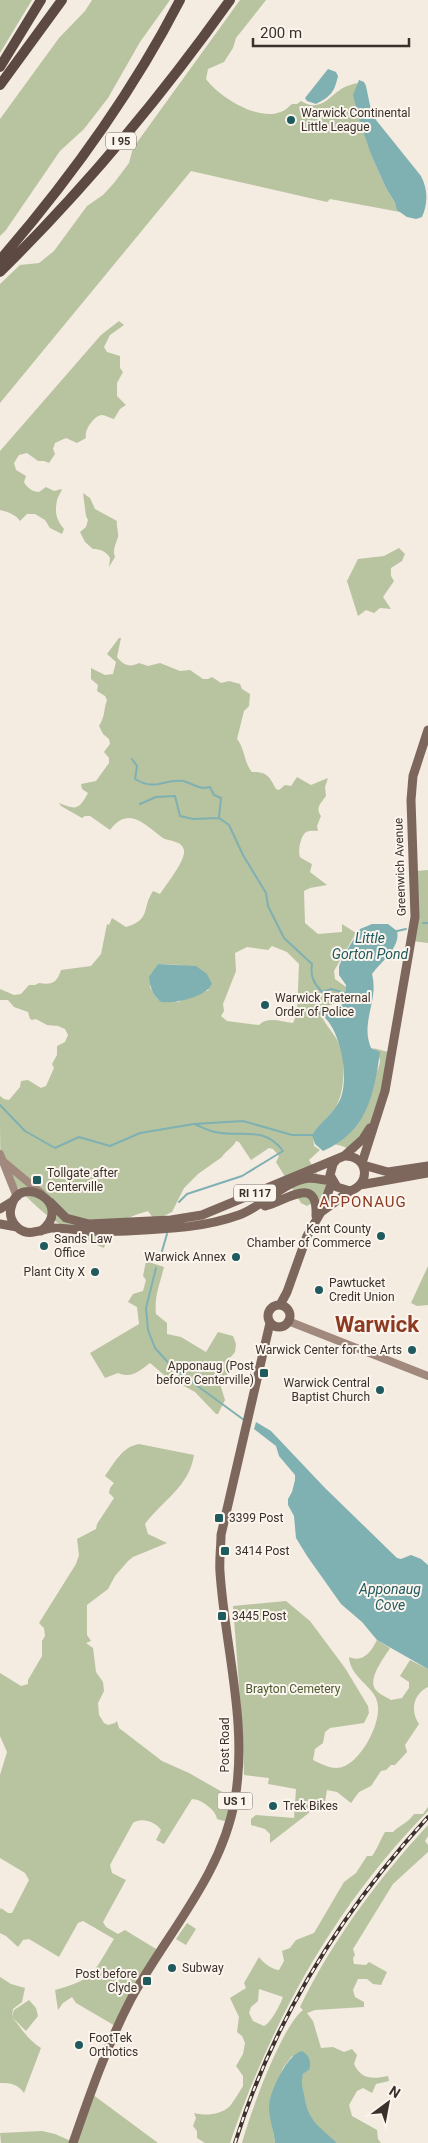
<svg xmlns="http://www.w3.org/2000/svg" width="428" height="2143" font-family="Roboto,sans-serif">
  <style>
    .green { fill: #b8c4a0; fill-rule: evenodd }
    .water { fill: #7fb0b2 }
    .lines { fill: none; stroke-linecap: round; stroke-linejoin: round }
    .stream { stroke: #7fb0b2; stroke-width: 2 }
    .secondary { stroke: #a18a7d; stroke-width: 8 }
    .primary { stroke: #7d675c; stroke-width: 9 }
    .highway { stroke: #5c4a42; stroke-width: 10 }
    .rail-casing { stroke: #3b302b; stroke-width: 4 }
    .rail { stroke: #fbf5ee; stroke-width: 2; stroke-dasharray: 5.5; stroke-linecap: butt }
    .poi-dot { fill: #1f5a5e; stroke: #fbf5ee; stroke-width: 2 }
    .labels { text-anchor: middle; stroke-width: 4; stroke-linejoin: round; paint-order: stroke }
    .shield { fill: #fbf5ee; stroke: #756b66; stroke-width: 1 }
    .shield-label { font-size: 11px; font-weight: bold; fill: #3b302b }
    .poi-label { font-size: 12px; fill: #3b302b; stroke: #fbf5ee; text-anchor: start }
    .street-label { font-size: 12px; fill: #3b302b; stroke: #fbf5ee }
    .park-label { font-size: 12px; fill: #4a5a2e; stroke: #fbf5ee }
    .water-label { font-size: 14px; font-style: italic; fill: #1f5a5e; stroke: #fbf5ee }
    .quarter-label { font-size: 15px; letter-spacing: 1px; fill: #8c3b22; stroke: #fbf5ee }
    .town-label { font-size: 22px; font-weight: bold; fill: #8c3b22; stroke: #fbf5ee }
  </style>
  <rect width="100%" height="100%" fill="#f4ebe1"/>
  <path class="green" d="M 0,0 L 32,0 L 0,53 Z
    M 92,0 L 170,0 L 140,42 L 108,98 L 84,129 L 60,151 L 6,230 L 0,236 L 0,119 L 59,38 L 85,11 Z
    M 240,0 L 266,0 L 236,38 L 233,48 L 224,62 L 208,69 L 206,79 C 219,97 260,123 283,111 C 286,110 289,106 292,104 L 297,104 L 301,101 C 322,114 331,93 345,87 C 349,85 353,84 357,83 L 372,157 L 386,188 L 400,212 L 330,199 L 327,202 L 191,171 L 0,403 L 0,284 L 20,265 L 39,263 L 54,251 L 87,206 L 103,195 L 114,183 L 129,163 L 133,148 Z
    M 119,321 L 124,325 L 110,335 L 104,347 L 107,352 L 120,356 L 120,368 L 123,372 L 117,383 L 117,396 L 126,405 L 120,409 L 114,419 C 110,418 105,415 102,415 C 93,416 84,431 86,438 L 77,443 L 66,438 L 55,443 L 53,449 L 55,454 L 49,463 L 44,461 L 38,461 L 27,453 L 19,455 L 14,463 L 16,470 L 26,476 L 24,482 C 27,488 33,492 39,492 L 46,487 L 54,491 L 62,489 C 61,493 58,496 57,500 C 55,512 55,518 64,529 L 62,534 L 50,528 L 45,520 L 35,514 L 27,514 L 20,521 C 15,514 8,512 0,510 L 0,451 L 101,335 Z
    M 83,493 L 90,498 L 95,509 L 117,521 C 116,527 119,533 118,537 C 116,544 112,550 115,557 L 109,567 L 110,558 C 106,551 100,549 93,549 L 85,542 L 80,532 L 86,527 L 88,520 L 86,516 Z
    M 399,548 L 405,554 L 402,561 L 391,568 L 391,576 L 394,581 L 383,597 L 391,609 L 380,608 L 374,613 L 366,610 L 358,616 L 347,581 L 358,559 L 384,556 Z
    M 119,638 L 121,638 L 117,657 C 123,665 130,668 139,663 L 148,666 L 160,663 L 180,671 L 190,670 L 203,679 L 208,679 L 212,677 L 221,683 L 229,681 L 240,684 L 242,689 L 250,694 L 249,706 L 244,711 L 237,739 C 245,749 244,763 252,772 C 267,772 269,776 276,789 L 279,790 L 285,785 L 291,786 L 297,777 L 311,785 L 328,778 L 325,787 L 326,796 C 321,803 315,808 321,816 L 317,826 L 318,831 C 313,831 308,830 305,833 C 300,838 297,854 301,858 L 312,864 L 310,872 L 327,885 L 310,888 L 304,891 L 305,923 L 318,934 L 342,932 L 342,924 L 356,933 L 334,971 L 335,979 L 346,987 L 346,993 L 340,992 L 339,994 L 343,998 L 339,1002 L 327,1006 L 321,1015 C 326,1026 335,1034 339,1044 C 346,1060 345,1094 335,1108 C 328,1117 320,1125 313,1134 L 314,1146 L 320,1150 L 309,1160 L 318,1175 L 331,1189 L 321,1209 L 312,1203 L 307,1206 L 301,1203 L 276,1162 L 279,1156 L 273,1149 L 269,1148 L 251,1160 L 239,1142 L 236,1141 C 233,1148 225,1151 222,1157 L 198,1174 L 184,1188 L 172,1212 L 157,1219 L 153,1218 L 148,1211 C 125,1218 111,1223 104,1248 C 67,1234 17,1198 1,1161 C 0,1151 0,1109 0,1096 L 4,1099 L 9,1100 L 20,1087 L 21,1081 L 28,1080 L 41,1088 L 46,1086 L 54,1068 L 52,1064 L 57,1055 L 57,1046 L 65,1042 L 68,1035 L 65,1029 L 58,1026 L 47,1025 L 36,1019 L 32,1020 L 30,1019 L 28,1012 L 14,1007 L 8,1000 L 0,1000 L 0,989 L 14,995 L 21,994 L 29,985 L 35,985 L 39,983 C 52,985 57,983 61,970 L 91,966 L 101,954 L 107,924 L 109,925 L 112,918 L 126,927 C 152,919 141,909 153,891 L 160,894 C 166,885 186,860 184,850 C 182,841 170,841 165,839 C 162,838 158,834 155,832 C 138,818 125,810 110,830 L 90,816 L 85,816 L 82,818 L 61,806 L 59,803 C 76,810 79,810 88,793 L 82,789 L 81,784 L 96,781 L 109,763 L 109,758 L 104,752 L 110,744 L 109,739 L 103,734 L 99,726 C 106,714 103,711 107,700 L 105,696 L 97,691 L 98,685 L 91,679 L 91,668 L 105,675 L 113,674 L 116,662 L 107,654 ZM 272,946 L 287,952 L 299,964 L 297,1014 L 293,1023 C 281,1022 268,1016 259,1025 L 227,1021 L 221,1016 L 224,1011 L 223,1004 L 236,971 L 235,953 L 247,947 L 268,950 ZM 158,964 L 182,965 L 209,990 L 178,1002 L 157,999 L 150,987 Z
    M 428,870 L 428,943 L 412,941 L 416,871 Z
    M 373,1048 L 392,1053 L 386,1091 L 365,1138 L 356,1152 L 342,1146 L 334,1144 C 343,1128 378,1077 380,1062 C 380,1056 377,1052 373,1048 Z
    M 146,1261 L 164,1267 C 160,1284 154,1296 156,1314 L 167,1323 L 167,1334 L 181,1337 L 206,1352 L 218,1332 L 233,1336 L 236,1344 L 235,1352 L 230,1358 L 227,1377 L 221,1377 L 220,1384 L 225,1400 L 218,1414 L 216,1414 L 195,1392 L 164,1375 L 150,1363 C 139,1371 132,1379 118,1373 L 105,1378 L 90,1353 L 139,1324 L 137,1307 L 128,1302 L 133,1294 L 143,1291 L 146,1280 L 143,1276 Z
    M 428,1266 L 428,1305 L 417,1306 L 411,1303 Z
    M 139,1444 L 194,1455 C 189,1487 163,1500 145,1524 L 148,1534 L 167,1543 L 133,1557 L 128,1561 L 115,1576 L 108,1589 L 87,1605 L 87,1635 L 91,1641 L 86,1643 L 93,1648 L 96,1672 L 103,1682 L 104,1691 L 98,1703 L 99,1715 L 104,1723 L 108,1725 L 115,1723 L 117,1721 L 119,1728 L 162,1761 L 189,1773 L 224,1793 L 236,1793 L 228,1822 L 217,1819 C 216,1810 201,1799 192,1799 L 164,1844 L 156,1840 L 161,1830 C 156,1822 141,1817 133,1823 L 110,1865 L 112,1873 L 126,1880 L 103,1922 L 106,1927 L 118,1934 L 125,1930 L 161,1952 L 117,2027 L 76,2003 L 72,1997 L 63,2003 L 58,2010 L 55,1990 C 96,1979 93,1972 114,1939 L 83,1921 L 78,1923 L 59,1957 L 29,1939 L 23,1940 L 18,1947 L 6,1936 L 0,1933 L 0,1910 L 1,1908 L 8,1913 L 12,1913 L 29,1880 L 25,1873 L 0,1858 L 0,1775 L 7,1752 L 0,1736 L 0,1673 L 21,1686 L 28,1684 L 28,1680 L 42,1656 L 42,1641 L 45,1636 L 44,1628 L 39,1623 L 76,1564 L 79,1555 L 77,1539 L 96,1529 L 97,1524 L 114,1498 L 109,1493 L 110,1488 L 114,1483 L 105,1476 C 115,1462 122,1447 139,1444 Z
    M 286,1601 L 310,1621 L 345,1668 L 368,1706 L 369,1713 L 364,1723 L 330,1728 L 325,1732 L 323,1743 L 315,1749 L 313,1760 C 323,1765 334,1771 345,1766 C 363,1758 383,1720 377,1701 C 373,1686 350,1677 349,1657 C 363,1663 371,1652 377,1640 L 390,1648 C 384,1658 368,1678 375,1689 C 379,1694 386,1697 391,1700 L 402,1698 L 409,1688 L 409,1682 L 400,1676 L 410,1660 L 428,1669 L 428,1687 C 413,1694 410,1711 419,1724 L 405,1745 L 407,1752 L 395,1765 L 391,1765 L 386,1770 L 381,1771 L 371,1786 L 359,1792 L 351,1803 L 337,1792 L 327,1790 L 325,1802 L 323,1802 L 270,1843 L 270,1834 L 265,1829 L 251,1825 L 251,1819 L 256,1815 L 294,1818 L 296,1789 L 268,1784 L 269,1778 L 244,1775 L 242,1724 L 233,1606 Z
    M 428,1807 L 428,1811 C 337,1903 271,2021 230,2143 L 205,2143 L 197,2138 L 197,2131 L 193,2126 L 196,2118 L 194,2113 C 205,2116 221,2115 230,2106 C 232,2104 240,2091 243,2086 L 243,2076 L 236,2066 L 243,2054 L 245,2043 L 242,2036 L 237,2032 L 239,2017 L 230,1998 L 246,1988 L 244,1983 L 259,1957 C 263,1963 273,1970 279,1970 L 284,1961 L 282,1951 L 290,1948 L 296,1940 L 314,1933 L 344,1882 L 356,1873 L 367,1856 L 372,1856 C 378,1848 380,1840 385,1832 L 393,1832 C 400,1825 408,1823 414,1814 L 423,1814 ZM 259,1989 L 283,1997 C 280,2005 271,2023 264,2026 L 253,2021 L 249,2013 L 251,2007 L 258,2001 Z
    M 428,1825 L 428,1836 L 425,1841 L 428,1845 L 428,1852 L 393,1884 L 353,1949 L 355,1955 L 353,1958 L 354,1964 L 366,1965 L 369,1962 L 387,1972 L 381,1985 L 373,1984 L 367,1979 L 358,1979 L 353,1990 L 355,1997 L 364,2002 L 364,2007 L 315,2010 L 307,2013 L 313,2021 L 321,2048 L 333,2047 L 344,2052 L 352,2049 L 357,2055 L 354,2064 C 362,2080 372,2079 388,2076 L 389,2081 L 376,2084 L 372,2093 L 363,2088 L 357,2091 L 349,2105 L 352,2116 L 377,2130 L 378,2139 L 381,2143 L 337,2143 L 318,2128 L 311,2119 L 305,2105 L 301,2080 L 303,2074 L 309,2070 L 292,2056 L 283,2068 L 269,2105 L 275,2143 L 242,2143 C 250,2114 281,2027 303,2010 L 300,2007 C 332,1941 378,1879 428,1825 Z
    M 187,1923 L 196,1929 L 186,1945 L 176,1939 Z
    M 0,1977 L 11,1984 L 25,1988 L 22,2002 L 13,2009 L 12,2017 C 22,2029 28,2040 41,2048 L 24,2093 C 18,2084 11,2083 0,2083 Z
    M 29,2000 L 36,2008 L 38,2016 L 26,2031 L 12,2017 L 14,2010 Z
    M 92,2094 L 158,2143 L 1,2143 L 0,2133 L 42,2131 L 55,2134 L 73,2142 Z"/>
  <path class="water" d="M 328,69 L 336,72 L 338,76 C 334,93 331,96 316,104 L 307,101 L 305,98 Z
    M 359,80 L 364,82 L 366,86 L 372,115 L 421,176 C 428,189 428,204 422,217 L 416,219 L 407,217 L 397,210 L 395,203 L 386,188 L 372,157 L 359,119 L 353,95 Z
    M 372,924 L 388,924 L 397,931 C 401,947 381,962 372,974 C 379,1001 360,1022 371,1048 L 380,1052 C 374,1095 367,1132 323,1151 L 315,1144 L 312,1135 C 319,1124 330,1116 337,1105 C 351,1086 342,1037 327,1020 C 325,1017 321,1015 317,1014 L 316,1008 L 332,1009 L 345,1003 L 346,985 L 339,975 L 339,966 L 344,955 L 360,929 Z
    M 158,964 L 196,966 L 207,974 L 212,984 C 206,997 175,1004 161,1002 C 153,996 150,987 149,977 Z
    M 256,1422 L 271,1431 L 325,1488 L 397,1558 L 401,1559 L 411,1555 L 421,1559 L 428,1565 L 428,1669 L 377,1640 L 362,1622 L 341,1604 L 307,1556 L 296,1538 L 294,1516 L 288,1505 L 288,1499 L 292,1492 L 295,1480 L 295,1475 L 279,1456 L 276,1446 L 254,1429 Z
    M 302,2051 C 309,2055 312,2062 309,2070 L 303,2074 C 301,2081 302,2087 304,2094 C 308,2122 318,2125 337,2143 L 275,2143 C 274,2131 269,2119 269,2107 C 269,2093 287,2054 302,2051 Z"/>
  <g class="lines">
    <path class="stream" d="M 132,759 L 137,766 L 135,779 C 157,792 164,778 183,781 C 195,784 198,790 210,787 L 214,795 L 221,798 L 219,817
      M 140,804 L 156,797 L 175,796 L 180,816 L 193,819 L 219,818 L 229,825 L 243,855 L 266,893 L 268,906 L 284,938 L 312,964 C 310,977 314,983 322,992 L 331,989 L 346,993
      M 423,923 L 428,923
      M 397,931 L 406,929
      M 0,1105 L 25,1131 L 55,1148 L 79,1137 L 110,1146 L 140,1133 L 194,1124 L 243,1121 L 292,1135 L 312,1135
      M 179,1202 L 187,1194 L 242,1176 L 283,1151 C 264,1125 242,1138 215,1132 C 209,1131 202,1127 196,1125
      M 162,1251 L 167,1234
      M 156,1268 L 146,1308 L 148,1330 L 155,1348 L 173,1368 L 244,1420"/>
    <path class="secondary" d="M 0,1154 L 17,1197
      M 4,1162 L 41,1193
      M 288,1321 L 428,1376"/>
    <path class="primary" d="M 344,1156 L 363,1139 L 370,1128
      M 362,1163 L 385,1091 L 415,917 L 411,800 L 413,776 L 428,730
      M 363,1165 L 388,1172 L 428,1166
      M 360,1185 L 428,1173
      M 50,1202 L 66,1218 L 89,1224 L 171,1220 L 202,1215 L 344,1156 C 368,1155 372,1184 350,1191 L 337,1187 L 330,1175 L 333,1164 L 337,1159
      M 265,1206 C 285,1202 318,1173 316,1216
      M 0,1209 L 13,1201
      M 321,1212 L 350,1191
      M 0,1224 L 17,1227
      M 41,1231 C 76,1204 18,1171 11,1208 C 9,1215 12,1223 18,1228 C 29,1237 39,1230 51,1228 C 64,1227 79,1231 92,1231 C 104,1232 115,1231 127,1231 C 165,1229 203,1228 239,1215 C 262,1207 286,1180 309,1178 C 316,1178 324,1180 332,1181
      M 280,1305 L 287,1292 L 307,1236 L 321,1212 L 332,1182
      M268 1316a11 11 0 1 1 22 0a11 11 0 1 1-22 0Z
      M 73,2143 C 90,2094 107,2045 131,1999 C 167,1933 222,1875 235,1799 C 248,1723 225,1648 220,1572 C 219,1560 221,1547 221,1535 L 270,1323"/>
    <path class="highway" d="M 0,67 L 41,0
      M 0,85 L 62,0
      M 0,260 C 70,179 131,95 180,0
      M 0,272 C 85,188 161,97 230,0"/>
    <g class="rail-casing">
      <path id="rail" d="M 235,2143 C 273,2021 342,1911 428,1817"/>
    </g>
    <use href="#rail" class="rail"/>
  </g>
  <g class="poi-dot">
    <circle cx="291" cy="120" r="5"/>
    <circle cx="265" cy="1005" r="5"/>
    <rect x="32" y="1175" width="10" height="10" rx="2.5"/>
    <circle cx="381" cy="1236" r="5"/>
    <circle cx="44" cy="1246" r="5"/>
    <circle cx="236" cy="1257" r="5"/>
    <circle cx="95" cy="1272" r="5"/>
    <circle cx="319" cy="1290" r="5"/>
    <circle cx="412" cy="1350" r="5"/>
    <rect x="259" y="1368" width="10" height="10" rx="2.5"/>
    <circle cx="380" cy="1390" r="5"/>
    <rect x="214" y="1513" width="10" height="10" rx="2.5"/>
    <rect x="220" y="1546" width="10" height="10" rx="2.5"/>
    <rect x="217" y="1611" width="10" height="10" rx="2.5"/>
    <circle cx="273" cy="1806" r="5"/>
    <circle cx="172" cy="1968" r="5"/>
    <rect x="142" y="1976" width="10" height="10" rx="2.5"/>
    <circle cx="79" cy="2045" r="5"/>
  </g>
  <g class="labels">
    <g class="shield">
      <rect x="106" y="132.5" width="30" height="17" rx="4"/>
      <rect x="234" y="1184.5" width="42" height="17" rx="4"/>
      <rect x="217.5" y="1792.5" width="35" height="17" rx="4"/>
    </g>
    <g class="shield-label">
      <text x="121" y="145">I 95</text>
      <text x="255" y="1197">RI 117</text>
      <text x="235" y="1805">US 1</text>
    </g>
    <g class="poi-label">
      <text x="301" y="117">Warwick Continental<tspan x="301" dy="14">Little League</tspan></text>
      <text x="275" y="1002">Warwick Fraternal<tspan x="275" dy="14">Order of Police</tspan></text>
      <text x="47" y="1177">Tollgate after<tspan x="47" dy="14">Centerville</tspan></text>
      <text x="371" y="1233" text-anchor="end">Kent County<tspan x="371" dy="14">Chamber of Commerce</tspan></text>
      <text x="54" y="1243">Sands Law<tspan x="54" dy="14">Office</tspan></text>
      <text x="226" y="1261" text-anchor="end">Warwick Annex</text>
      <text x="85" y="1276" text-anchor="end">Plant City X</text>
      <text x="329" y="1287">Pawtucket<tspan x="329" dy="14">Credit Union</tspan></text>
      <text x="402" y="1354" text-anchor="end">Warwick Center for the Arts</text>
      <text x="254" y="1370" text-anchor="end">Apponaug (Post<tspan x="254" dy="14">before Centerville)</tspan></text>
      <text x="370" y="1387" text-anchor="end">Warwick Central<tspan x="370" dy="14">Baptist Church</tspan></text>
      <text x="229" y="1522">3399 Post</text>
      <text x="235" y="1555">3414 Post</text>
      <text x="232" y="1620">3445 Post</text>
      <text x="283" y="1810">Trek Bikes</text>
      <text x="182" y="1972">Subway</text>
      <text x="137" y="1978" text-anchor="end">Post before<tspan x="137" dy="14">Clyde</tspan></text>
      <text x="89" y="2042">FootTek<tspan x="89" dy="14">Orthotics</tspan></text>
    </g>
    <g class="street-label">
      <text transform="translate(400 867) rotate(-92)" y="4">Greenwich Avenue</text>
      <text transform="translate(225 1745) rotate(-90)" y="4">Post Road</text>
    </g>
    <g class="park-label">
      <text x="293" y="1693">Brayton Cemetery</text>
    </g>
    <g class="water-label">
      <text x="370" y="943">Little<tspan x="370" dy="16">Gorton Pond</tspan></text>
      <text x="390" y="1594">Apponaug<tspan x="390" dy="16">Cove</tspan></text>
    </g>
    <g class="quarter-label">
      <text x="363" y="1207">APPONAUG</text>
    </g>
    <g class="town-label">
      <text x="377" y="1332">Warwick</text>
    </g>
  </g>
  <g transform="translate(388 2103) rotate(32)" stroke="#fbf5ee" stroke-width="4" paint-order="stroke">
  <path d="M0-4L9 19L0 12L-9 19Z" fill="#3b302b"/>
  <text y="-8" font-size="14" font-weight="bold" text-anchor="middle" fill="#3b302b">N</text>
  </g>
  <path d="M253 38v8h156v-8" fill="none" stroke="#3b302b" stroke-width="2.5"/>
  <text x="260" y="38" font-size="15" fill="#3b302b" stroke="#fbf5ee" stroke-width="4" paint-order="stroke">200 m</text>
</svg>
